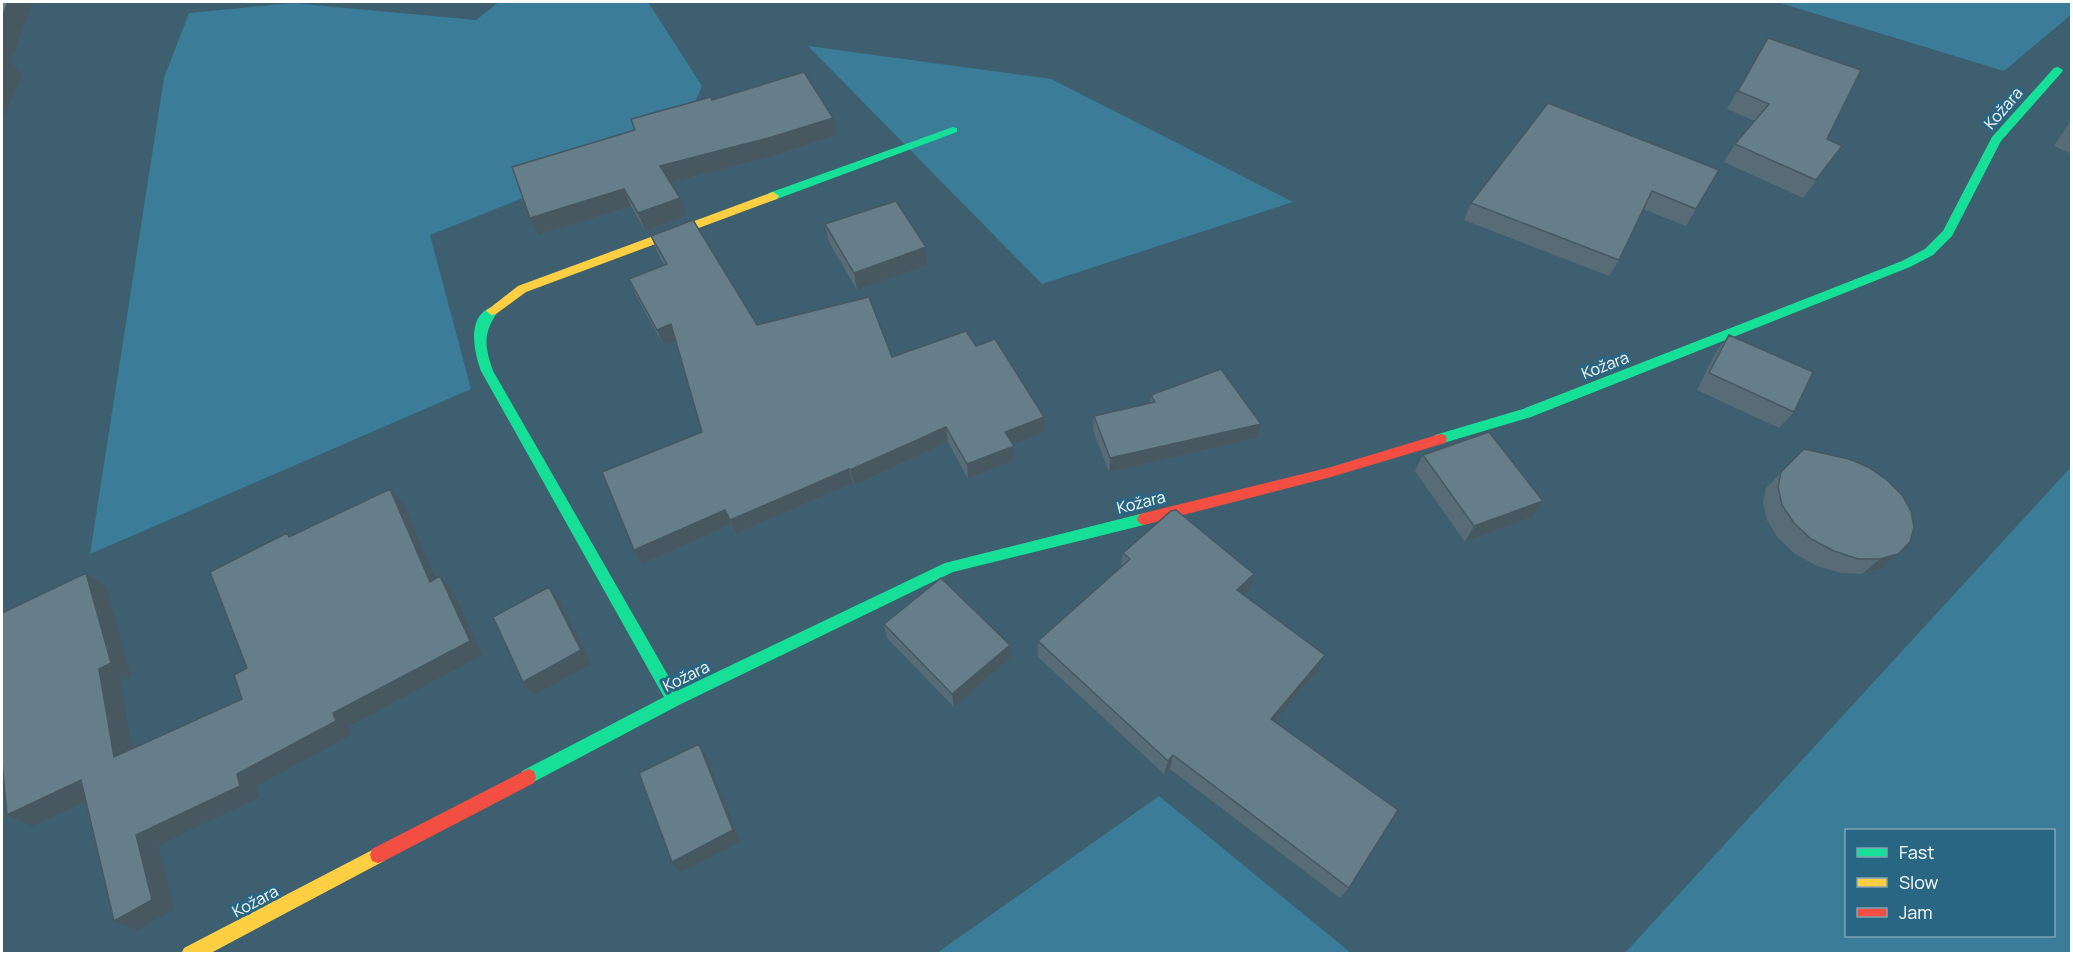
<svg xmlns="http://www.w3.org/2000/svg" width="2073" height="955" font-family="Manrope,sans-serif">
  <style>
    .green { fill: #3b7c99; fill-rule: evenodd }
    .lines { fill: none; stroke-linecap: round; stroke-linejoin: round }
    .fast { fill: #16e098; fill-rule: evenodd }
    .slow { fill: #ffcf43; fill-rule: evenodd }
    .jam { fill: #f24e42; fill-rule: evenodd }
    .wall { fill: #586c77 }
    .shaded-wall { fill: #475861 }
    .building { fill: #667e8a; stroke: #475861; stroke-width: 1.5 }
    .labels { text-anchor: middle; stroke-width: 6; stroke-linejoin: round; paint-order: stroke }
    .street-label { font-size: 16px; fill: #fff; stroke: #296684 }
  </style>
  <rect width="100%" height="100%" fill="#3e5f6f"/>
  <path class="green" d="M 499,2 L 648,2 L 702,86 L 680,136 L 430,235 L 471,389 L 90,554 L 164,78 L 189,13 L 292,3 L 476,20 Z
    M 1777,2 L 2071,2 L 2072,14 L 2004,71 Z
    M 808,46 L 1051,79 L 1293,202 L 1042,284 Z
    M 2071,467 L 2071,953 L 1625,953 ZM 2054,830 L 2054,936 L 1846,936 L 1846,830 Z
    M 1159,796 L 1351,953 L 937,953 Z"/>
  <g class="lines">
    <path class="fast" d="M 2058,67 L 2063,70 L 2062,72 L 2001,141 L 1952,236 L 1933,255 L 1910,267 L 1531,417 L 1440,444 L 1435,443 L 1433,439 L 1435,435 L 1523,409 L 1902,261 L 1925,249 L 1943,231 L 1992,137 L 2054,68 Z
      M 953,127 L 957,128 L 957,132 L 777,199 L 773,200 L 767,196 L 769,193 Z
      M 492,307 L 498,311 C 483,334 484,344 493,371 L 677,691 L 945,563 L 1144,513 L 1149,515 L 1151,519 L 1149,523 L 1144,525 L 953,572 L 679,705 L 528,785 L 522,783 L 520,777 L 522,771 L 664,697 L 481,371 C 474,352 466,316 492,307 Z"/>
    <path class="slow" d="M 773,192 L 779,196 L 777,199 L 526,292 L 496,314 L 492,315 L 486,311 L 518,286 Z
      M 378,847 L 384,849 L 386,855 L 384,861 L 209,954 L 181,954 L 184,948 Z"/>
    <path class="jam" d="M 1440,434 L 1445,435 L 1447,439 L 1445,443 L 1331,477 L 1144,525 L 1139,523 L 1137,519 L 1139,515 L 1144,513 L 1331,467 Z
      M 528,769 L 534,771 L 536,777 L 534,783 L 384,861 L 378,863 L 372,861 L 370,855 L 372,849 Z"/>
  </g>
  <path class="wall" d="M 1768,38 L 1827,139 L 1842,146 L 1803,198 L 1724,162 L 1735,144 L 1755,121 L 1727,109 Z
    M 712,100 L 836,135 L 776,155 L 670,183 L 686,216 L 645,231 L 631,206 L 539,235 L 635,130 Z
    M 1548,103 L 1696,209 L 1686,226 L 1643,209 L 1619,260 L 1609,276 L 1464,220 L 1471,203 Z
    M 2072,119 L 2072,154 L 2054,146 Z
    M 825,224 L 926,247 L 928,265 L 857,290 L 829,242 Z
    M 651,236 L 757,325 L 892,357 L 976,346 L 1044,432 L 1013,444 L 1014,446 L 1014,460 L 968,479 L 948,442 L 854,485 L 853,483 L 735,534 L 731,524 L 642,564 L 634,550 L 702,432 L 675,340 L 663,345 L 636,295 L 629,279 L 664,265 L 657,252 Z
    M 1729,335 L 1794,412 L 1779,428 L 1697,390 L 1716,352 Z
    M 1151,395 L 1261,424 L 1257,438 L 1109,472 L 1093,430 L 1094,416 L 1150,403 Z
    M 1804,449 L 1887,480 L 1880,569 L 1862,574 L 1841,573 L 1817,566 L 1795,554 L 1778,538 L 1767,520 L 1763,503 L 1766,488 Z
    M 1423,455 L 1532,517 L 1465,542 L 1415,471 Z
    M 1123,553 L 1249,590 L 1244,595 L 1317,670 L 1274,721 L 1349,888 L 1340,898 L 1170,769 L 1164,774 L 1038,657 L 1038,641 L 1121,567 Z
    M 884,624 L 1010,658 L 954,707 L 887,638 Z"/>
  <path class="shaded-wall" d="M 8,2 L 33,2 L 10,62 L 22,75 L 2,120 L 2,18 Z
    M 833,118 L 836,135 L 776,155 L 666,184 L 660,166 Z
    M 624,189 L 631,206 L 539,235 L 530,218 Z
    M 680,198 L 686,216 L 645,231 L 638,213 Z
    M 926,247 L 928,265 L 857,290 L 854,273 Z
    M 671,324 L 677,340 L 663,345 L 657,330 Z
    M 1044,417 L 1044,432 L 1006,447 L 1005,432 Z
    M 1261,424 L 1257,438 L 1109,472 L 1110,458 Z
    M 946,427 L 948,442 L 854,485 L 850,470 Z
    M 1014,446 L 1014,460 L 968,479 L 967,464 Z
    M 849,469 L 853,483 L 735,534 L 730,520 Z
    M 390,489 L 404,505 L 443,596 L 430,582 Z
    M 1543,501 L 1532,517 L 1465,542 L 1474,526 Z
    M 725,510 L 731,524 L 642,564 L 634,550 Z
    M 1898,554 L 1880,569 L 1862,574 L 1880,559 Z
    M 86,573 L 106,588 L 131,676 L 120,682 L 136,769 L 114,757 L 99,669 Z
    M 1254,574 L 1249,590 L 1232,606 L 1237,590 Z
    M 440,576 L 453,591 L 482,655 L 349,726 L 352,734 L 256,786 L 259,797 L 158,846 L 174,909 L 138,930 L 114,921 L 136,835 L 237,774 L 333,713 Z
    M 549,587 L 560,602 L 591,664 L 534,695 L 523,682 Z
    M 1010,645 L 1010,658 L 954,707 L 952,694 Z
    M 1325,655 L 1317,670 L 1265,733 L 1271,719 Z
    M 699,744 L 706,756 L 740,841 L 681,872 L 672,862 Z
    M 1173,755 L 1170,769 L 1164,774 L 1168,761 Z
    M 81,780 L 104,792 L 32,826 L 7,815 Z"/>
  <path class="building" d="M 2,2 L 8,2 L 2,18 Z
    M 1768,38 L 1861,70 L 1827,139 L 1842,146 L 1816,180 L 1735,144 L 1769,104 L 1738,91 Z
    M 804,72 L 833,118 L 772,137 L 660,166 L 680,198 L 638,213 L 624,189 L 530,218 L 512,167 L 635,130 L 631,119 L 711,97 L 712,100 Z
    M 1548,103 L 1719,170 L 1696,209 L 1652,191 L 1619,260 L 1471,203 Z
    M 896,201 L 926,247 L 854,273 L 825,224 Z
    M 693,220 L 757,325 L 869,297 L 892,357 L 966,331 L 976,346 L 995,339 L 1044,417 L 1005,432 L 1014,446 L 967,464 L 946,427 L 850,470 L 849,469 L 730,520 L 725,510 L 634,550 L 602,472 L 702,432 L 671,324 L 657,330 L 629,279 L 667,264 L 651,236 Z
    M 1729,335 L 1813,372 L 1794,412 L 1709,373 Z
    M 1221,369 L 1261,424 L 1110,458 L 1094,416 L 1155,402 L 1151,395 Z
    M 1489,432 L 1543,501 L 1474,526 L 1423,455 Z
    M 1804,449 L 1849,459 L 1868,467 L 1887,480 L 1902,495 L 1911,511 L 1914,527 L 1910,542 L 1898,554 L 1880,559 L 1858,559 L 1834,551 L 1811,539 L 1794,523 L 1782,505 L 1778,487 L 1781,472 Z
    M 390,489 L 430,582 L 440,576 L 470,641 L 333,713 L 336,721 L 237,774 L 240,786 L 136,835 L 152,900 L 114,921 L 81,780 L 7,815 L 2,762 L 2,613 L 86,573 L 111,663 L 99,669 L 114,757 L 242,699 L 234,675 L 247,668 L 210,572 L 287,533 L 289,537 Z
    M 1176,510 L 1254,574 L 1237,590 L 1325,655 L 1271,719 L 1398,810 L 1349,888 L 1173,755 L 1168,761 L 1038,641 L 1130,559 L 1123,553 L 1171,511 Z
    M 941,578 L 1010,645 L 952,694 L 884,624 Z
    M 549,587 L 581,650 L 523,682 L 493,617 Z
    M 699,744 L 733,830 L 672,862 L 639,773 Z"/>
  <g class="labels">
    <g class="street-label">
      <text transform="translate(2003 108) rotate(-49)" y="6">Kožara</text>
      <text transform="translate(1605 365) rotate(-21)" y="6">Kožara</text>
      <text transform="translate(1141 502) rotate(-14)" y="6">Kožara</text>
      <text transform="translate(686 676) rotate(-26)" y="6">Kožara</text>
      <text transform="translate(255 901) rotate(-28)" y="6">Kožara</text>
    </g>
  </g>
  <rect width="2073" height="955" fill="none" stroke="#ffffff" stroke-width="6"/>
  <rect x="1845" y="829" width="210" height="108" fill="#296684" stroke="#7fa3b5" stroke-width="1.5"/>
  <rect x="1857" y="848" width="30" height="9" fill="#16e098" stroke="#7fa3b5" stroke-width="1.5"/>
  <text x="1899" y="859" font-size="18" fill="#ffffff">Fast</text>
  <rect x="1857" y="878" width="30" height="9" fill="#ffcf43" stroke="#7fa3b5" stroke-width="1.5"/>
  <text x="1899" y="889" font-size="18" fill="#ffffff">Slow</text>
  <rect x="1857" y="908" width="30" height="9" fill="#f24e42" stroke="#7fa3b5" stroke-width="1.5"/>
  <text x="1899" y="919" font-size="18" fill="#ffffff">Jam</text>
</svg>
